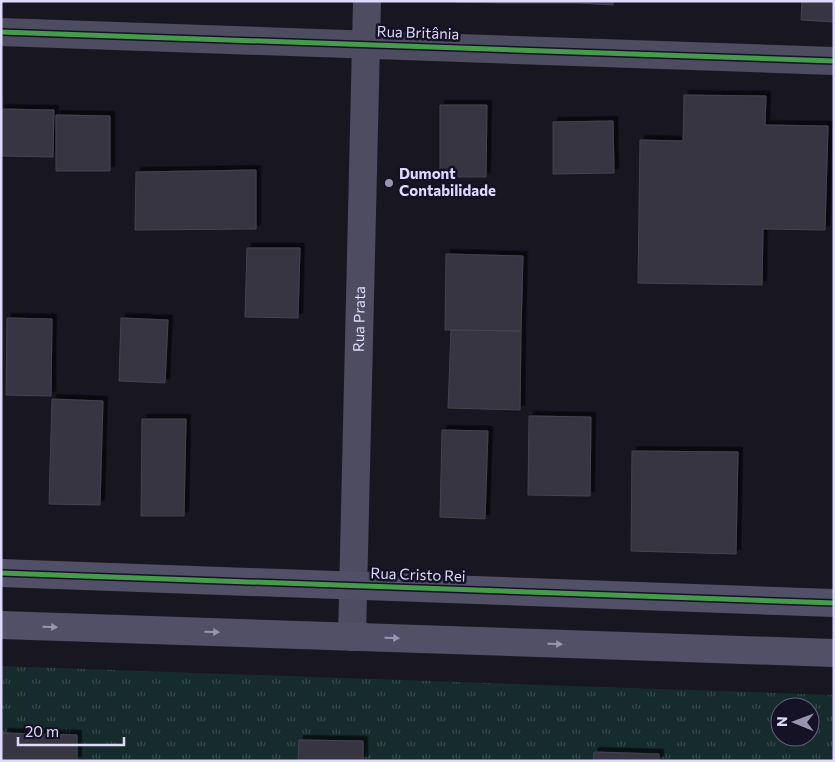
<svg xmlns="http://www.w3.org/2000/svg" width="835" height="762" font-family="Commissioner,sans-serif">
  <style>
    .grass { fill: url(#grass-tufts); fill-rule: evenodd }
    .building { fill: #373442; stroke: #454254; filter: url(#shadow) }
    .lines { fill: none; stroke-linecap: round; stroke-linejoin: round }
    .street { stroke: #4e4c60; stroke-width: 28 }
    .secondary { stroke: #515066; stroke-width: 28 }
    .cycleway-casing { stroke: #151225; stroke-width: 8 }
    .cycleway { stroke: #469c4c; stroke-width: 5 }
    .oneway { fill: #9895b0 }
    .poi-dot { fill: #9995af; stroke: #151225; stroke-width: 2 }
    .labels { text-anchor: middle; stroke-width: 5; stroke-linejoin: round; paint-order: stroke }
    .street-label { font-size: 15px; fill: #dedafb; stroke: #151225 }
    .poi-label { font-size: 15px; font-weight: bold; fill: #dedafb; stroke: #151225; text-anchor: start }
  </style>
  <defs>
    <pattern id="grass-tufts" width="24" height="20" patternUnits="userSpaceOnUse" patternTransform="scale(1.25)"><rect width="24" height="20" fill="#162b2c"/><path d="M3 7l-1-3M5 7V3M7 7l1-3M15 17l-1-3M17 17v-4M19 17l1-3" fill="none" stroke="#37494c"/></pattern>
    <filter id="shadow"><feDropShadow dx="4.5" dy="-4.5" stdDeviation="0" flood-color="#0009"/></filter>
  </defs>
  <rect width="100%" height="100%" fill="#181621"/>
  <path class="grass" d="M 1,666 L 834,695 L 834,761 L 1,761 ZM 780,707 L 810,707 L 810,737 L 780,737 Z"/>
  <path class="building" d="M 456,1 L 501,1 L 501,3 L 456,2 Z
    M 501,1 L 541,1 L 541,3 L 501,3 Z
    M 541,1 L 578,1 L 578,3 L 541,3 Z
    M 578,1 L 613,1 L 613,5 L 578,3 Z
    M 802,1 L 834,1 L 834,22 L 801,20 Z
    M 684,95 L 766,96 L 765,125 L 828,126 L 825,230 L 763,229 L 762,285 L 638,283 L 640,140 L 683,141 Z
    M 440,105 L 487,105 L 486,177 L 440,177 Z
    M 1,109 L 54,110 L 53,157 L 1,156 Z
    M 56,115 L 110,116 L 110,171 L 56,171 Z
    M 613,121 L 614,173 L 553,174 L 553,122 Z
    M 256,170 L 256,229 L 135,230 L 136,172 Z
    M 247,248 L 300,248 L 298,318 L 245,317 Z
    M 446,254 L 523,256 L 521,331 L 445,330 Z
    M 7,318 L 52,319 L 51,396 L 6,395 Z
    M 121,318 L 168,320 L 165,383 L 119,381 Z
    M 451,330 L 521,331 L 520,410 L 448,408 Z
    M 52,399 L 103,401 L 100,505 L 49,504 Z
    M 529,416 L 591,417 L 590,496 L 528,495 Z
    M 142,419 L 186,419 L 184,516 L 141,516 Z
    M 442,430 L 488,431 L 485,519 L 440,517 Z
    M 632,451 L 738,452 L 736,554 L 631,551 Z
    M 3,733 L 77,735 L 77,761 L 2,761 Z
    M 299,740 L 363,741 L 363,761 L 298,761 Z
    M 594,752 L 659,754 L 659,761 L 593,761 Z"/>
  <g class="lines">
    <g class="street">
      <path d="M 1,32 L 834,61"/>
      <path id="s1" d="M 352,637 L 367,1"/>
    </g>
    <path class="secondary" d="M 1,573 L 834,603
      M 1,625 L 834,653"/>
    <g class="cycleway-casing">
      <path id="cycleway" d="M 1,32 L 834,61
        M 1,573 L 834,603"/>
    </g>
    <use href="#cycleway" class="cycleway"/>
  </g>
  <defs><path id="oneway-solid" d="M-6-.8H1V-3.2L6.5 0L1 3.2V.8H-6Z" transform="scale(1.25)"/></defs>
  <g class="oneway">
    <use href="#oneway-solid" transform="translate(50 627) rotate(2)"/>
    <use href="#oneway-solid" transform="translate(212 632) rotate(2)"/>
    <use href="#oneway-solid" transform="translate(392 638) rotate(2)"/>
    <use href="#oneway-solid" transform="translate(555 644) rotate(2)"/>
  </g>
  <circle class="poi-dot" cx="389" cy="183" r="5"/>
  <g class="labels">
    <g class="street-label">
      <text transform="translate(418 33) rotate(2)" y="5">Rua Britânia</text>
      <text dy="5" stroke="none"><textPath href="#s1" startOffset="318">Rua Prata</textPath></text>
      <text transform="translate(418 575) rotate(2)" y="5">Rua Cristo Rei</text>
    </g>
    <g class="poi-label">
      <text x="399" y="179">Dumont<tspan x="399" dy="17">Contabilidade</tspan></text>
    </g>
  </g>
  <rect width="835" height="762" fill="none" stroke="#dedafb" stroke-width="5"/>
  <g transform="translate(795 722) rotate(271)"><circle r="24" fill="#151225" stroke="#65627b"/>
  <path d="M0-4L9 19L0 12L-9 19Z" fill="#9995af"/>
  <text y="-8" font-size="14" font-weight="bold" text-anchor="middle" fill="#dedafb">N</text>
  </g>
  <path d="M18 737v8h106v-8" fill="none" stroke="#dedafb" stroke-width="2.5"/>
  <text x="25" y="737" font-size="15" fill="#dedafb" stroke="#151225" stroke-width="4" paint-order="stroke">20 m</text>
</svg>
